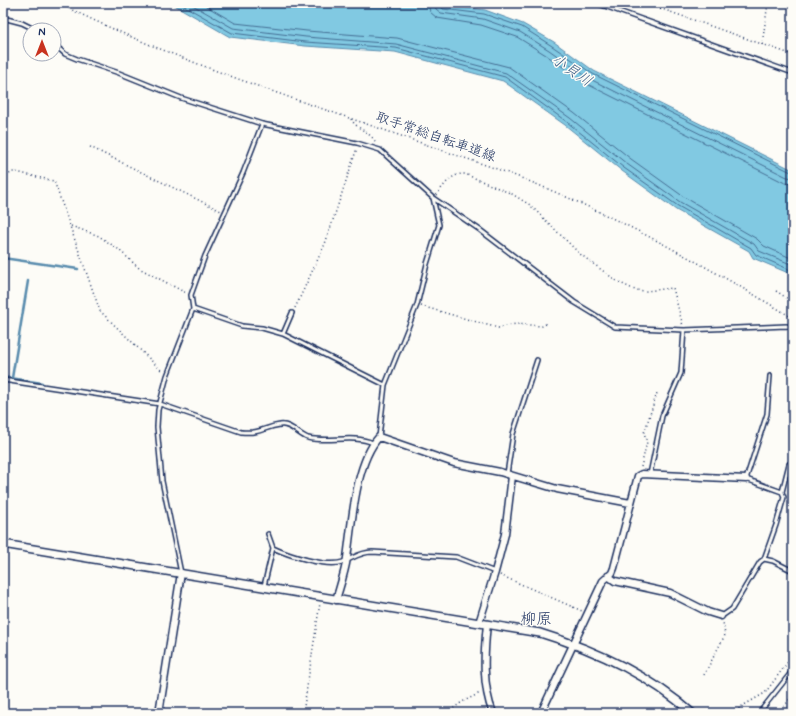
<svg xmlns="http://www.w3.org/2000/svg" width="796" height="716" font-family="Mynerve,'Klee One',sans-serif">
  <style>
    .water { fill: #81c9e2; stroke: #588bad }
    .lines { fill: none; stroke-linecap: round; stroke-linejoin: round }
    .shore { stroke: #446d93; stroke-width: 1 }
    .stream { stroke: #588bad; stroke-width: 2.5 }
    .service-casing { stroke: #1b2f5e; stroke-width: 6 }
    .minor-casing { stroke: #1b2f5e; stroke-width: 9 }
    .tertiary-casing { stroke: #1b2f5e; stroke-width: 10 }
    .path { stroke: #1b2f5e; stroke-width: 1.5; stroke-dasharray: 1 3; stroke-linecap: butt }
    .service { stroke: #fdfcf7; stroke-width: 3 }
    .minor { stroke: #fdfcf7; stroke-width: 6 }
    .tertiary { stroke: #fdfcf7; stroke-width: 7 }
    .labels { text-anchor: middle; stroke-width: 3; stroke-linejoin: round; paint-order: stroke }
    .street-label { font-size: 14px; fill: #1b2f5e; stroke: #fdfcf7 }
    .water-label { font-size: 15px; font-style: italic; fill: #3a5d86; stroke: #fdfcf7 }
    .quarter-label { font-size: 16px; fill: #1b2f5e; stroke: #fdfcf7 }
  </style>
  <rect width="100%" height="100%" fill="#fdfcf7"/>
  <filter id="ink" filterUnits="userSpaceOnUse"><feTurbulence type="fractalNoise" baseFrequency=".025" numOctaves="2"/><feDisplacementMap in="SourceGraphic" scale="8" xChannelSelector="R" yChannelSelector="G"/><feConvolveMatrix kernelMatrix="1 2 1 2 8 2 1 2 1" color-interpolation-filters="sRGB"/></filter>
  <g filter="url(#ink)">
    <path class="water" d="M 171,3 L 428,3 L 485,10 L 523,24 L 554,42 L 594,71 L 793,170 L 793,275 L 753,258 L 749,251 L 676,210 L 622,171 L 565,125 L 503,81 L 395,52 L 305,46 L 230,37 Z"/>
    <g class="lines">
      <path class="shore" d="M 179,3 L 232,33 L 305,42 L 396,48 L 505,77 L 567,122 L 624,168 L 678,206 L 751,248 L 756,255 L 793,271
        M 189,3 L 233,28 L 306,37 L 396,44 L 506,73 L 570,118 L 627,164 L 680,202 L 754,244 L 759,251 L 793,265
        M 201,3 L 235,23 L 307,31 L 397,38 L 509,67 L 574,113 L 631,159 L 684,197 L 757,239 L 764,246 L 793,259
        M 428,3 L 430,12 L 437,18 L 481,25 L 517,37 L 546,55 L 587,84 L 785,183 L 793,184
        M 434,3 L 436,9 L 441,13 L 483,19 L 520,32 L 549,50 L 590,79 L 787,177 L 793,178
        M 439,3 L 443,9 L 484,14 L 522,27 L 552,46 L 593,74 L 793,173"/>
      <path class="stream" d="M 3,258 L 78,269
        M 3,377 L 42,383
        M 12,378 L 28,281"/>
      <g class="service-casing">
        <path id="service" d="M 596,3 L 793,73
          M 3,18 L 22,23 L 36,30
          M 54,44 L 65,54 L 77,59 L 119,73 L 181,98 L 262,124 L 357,143 L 380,150 L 433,198 L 480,230 L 574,302 L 615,327 L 684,330 L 786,326 L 793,327
          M 193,309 L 242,326 L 262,328 L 283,334 L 385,385
          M 283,334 L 292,313
          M 770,376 L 767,414 L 746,479 L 782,492
          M 3,380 L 160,404 L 241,432 C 261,434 264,427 280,425 C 290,423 299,435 308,438 C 329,443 353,434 373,443
          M 379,437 L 385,385 L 417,305 L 427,264 L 439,225 L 433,198
          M 507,474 L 513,434 L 537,360
          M 650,474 L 662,416 L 681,373 L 684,330
          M 273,548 C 288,555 327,568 343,562 C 353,558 361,552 372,552 L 456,557 L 495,572
          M 764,559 L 776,525 L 784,497 L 782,492 L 789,464 L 793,462
          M 181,573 L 162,481 L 157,427 L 158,410 L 167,376 L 193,309 L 191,295 L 205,256 L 243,173 L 262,124
          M 264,586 L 273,548 L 268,534
          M 722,616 L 732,609 L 760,562 L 764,559 L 773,561 L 793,571
          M 759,713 L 793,670"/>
      </g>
      <g class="minor-casing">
        <path id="minor" d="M 608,576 L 615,581 L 670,593 L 708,612 L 721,616
          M 336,600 C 340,586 345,572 347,558 C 352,523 355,463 379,437 L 454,463 L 500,472 L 557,489 L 630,503
          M 479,623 L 495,572 L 505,534 L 512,476
          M 487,624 C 484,653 482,686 493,713
          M 159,713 L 181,573
          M 541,713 L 603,581 L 612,573 L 614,568 L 638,476 L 642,474 L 746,479"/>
      </g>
      <g class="tertiary-casing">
        <path id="tertiary" d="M 3,544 L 540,633 C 596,650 648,674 692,713"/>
      </g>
      <path class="path" d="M 58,3 C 176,62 305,102 430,146 C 460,157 491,166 521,178 C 617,216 705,265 793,318
        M 645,3 L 793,55
        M 762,45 L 768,3
        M 351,119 C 356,129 371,132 376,143
        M 90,147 L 221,211
        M 3,179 L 12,172 L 16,172 L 54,181 L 100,311 L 163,372
        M 436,195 C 444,186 451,173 465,174 L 512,194 L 530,205 L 580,254 L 618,282 L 635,290 L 646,291 L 673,288 L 683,326
        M 71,226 L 99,236 L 118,249 L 139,268 L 186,293
        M 776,291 L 793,302
        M 421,306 L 498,328 L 516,324 L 542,326 L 548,323
        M 295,308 L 325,244 L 357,148
        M 641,467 L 647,442 L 644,433 L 657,393
        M 500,575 L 582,611
        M 704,675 L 725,635 L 723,622
        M 303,713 L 320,603
        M 447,713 L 462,702 L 480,693
        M 739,713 L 739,708 L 765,693 L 793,655
        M 779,713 L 793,695"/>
      <use href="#service" class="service"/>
      <use href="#minor" class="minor"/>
      <use href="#tertiary" class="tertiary"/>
    </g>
  </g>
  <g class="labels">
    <g class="street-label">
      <text transform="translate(436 136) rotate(19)" y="5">取手常総自転車道線</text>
    </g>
    <g class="water-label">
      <text transform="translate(572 70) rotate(34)" y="5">小貝川</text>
    </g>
    <g class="quarter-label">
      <text x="536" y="624">柳原</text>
    </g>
  </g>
  <rect width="796" height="716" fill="none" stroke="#fdfcf7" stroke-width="16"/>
  <rect x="8" y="8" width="780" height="700" fill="none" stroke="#1b2f5e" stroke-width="1.5" filter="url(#ink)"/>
  <g transform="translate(42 42)"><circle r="19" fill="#fdfcf7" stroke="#a3aaba"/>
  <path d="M0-3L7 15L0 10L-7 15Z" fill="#c8321e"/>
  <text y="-6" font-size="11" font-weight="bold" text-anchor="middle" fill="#1b2f5e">N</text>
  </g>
</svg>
